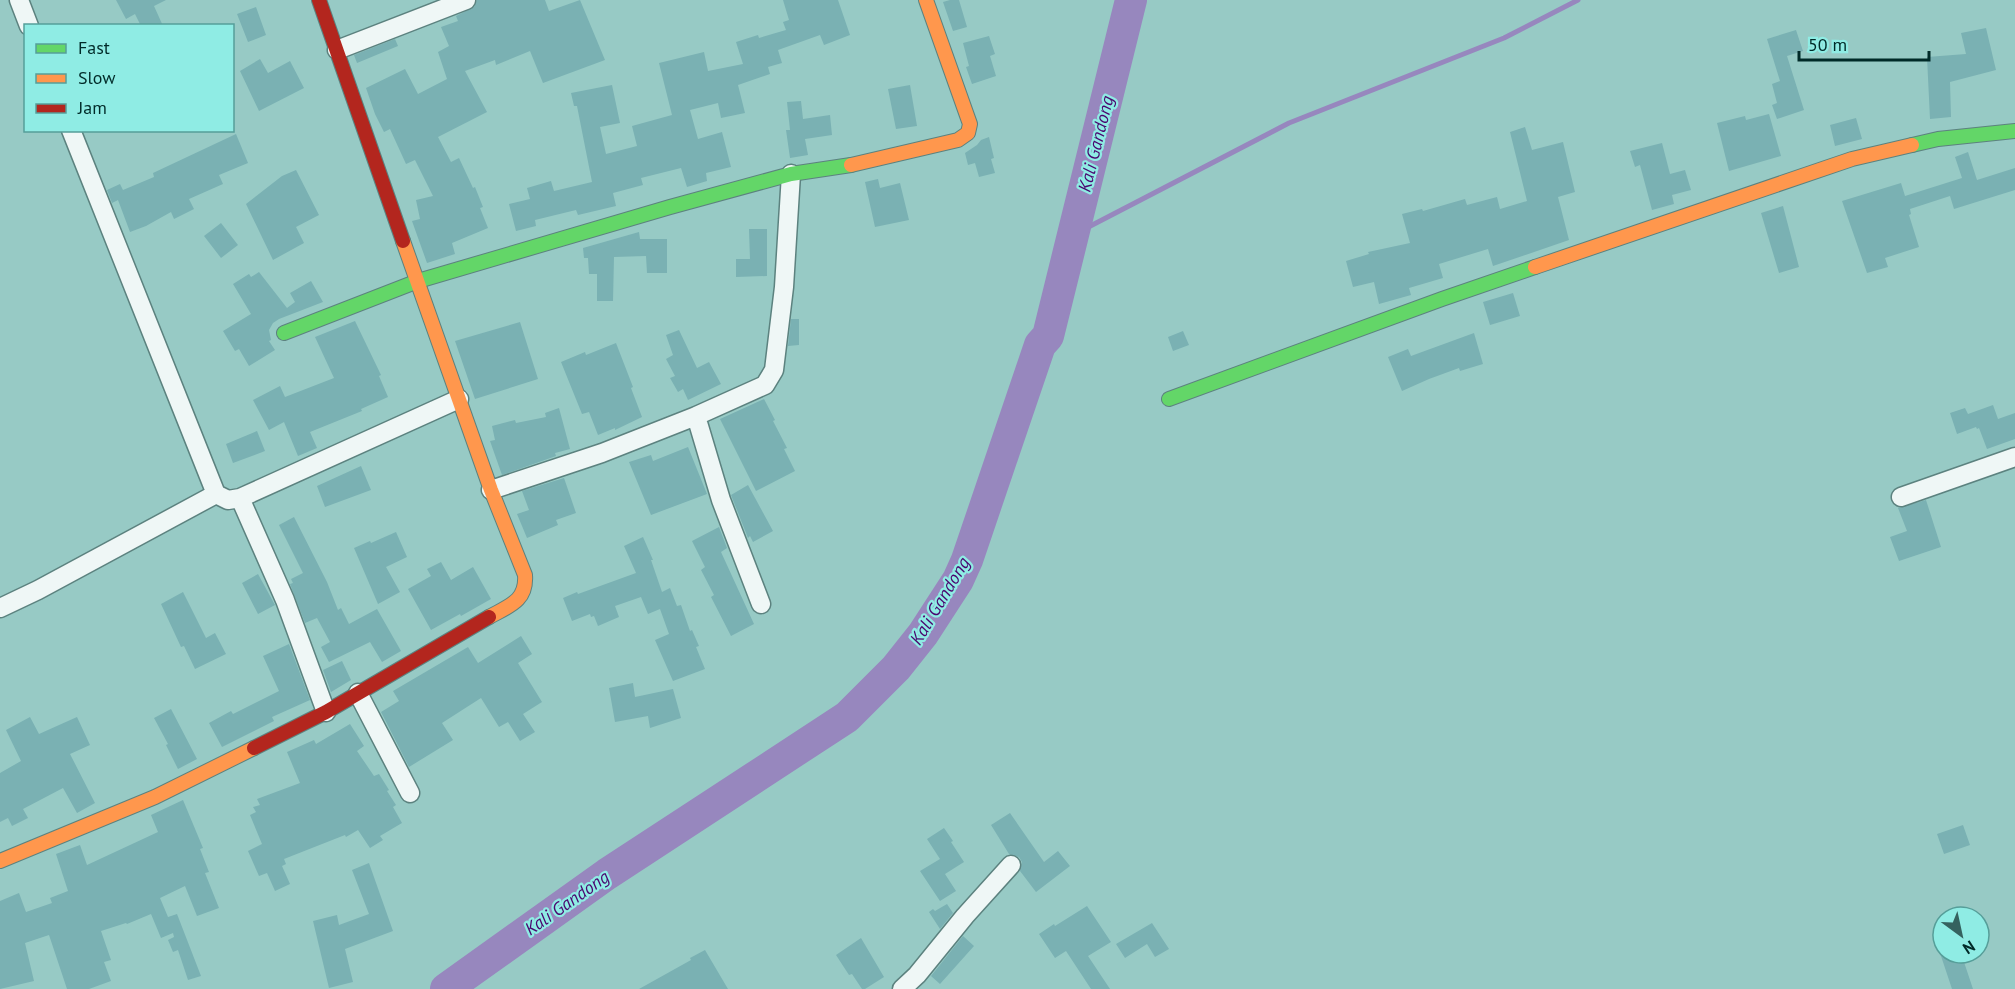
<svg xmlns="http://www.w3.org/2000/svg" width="2015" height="989" font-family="'PT Sans',sans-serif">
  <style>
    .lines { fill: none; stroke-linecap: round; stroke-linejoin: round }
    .stream { stroke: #9787be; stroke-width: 5 }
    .river { stroke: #9787be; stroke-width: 32 }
    .building { fill: #7ab1b3 }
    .street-casing { stroke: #5c827f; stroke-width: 21 }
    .fast-casing { stroke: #5c827f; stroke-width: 16 }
    .slow-casing { stroke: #5c827f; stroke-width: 16 }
    .jam-casing { stroke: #5c827f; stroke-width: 16 }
    .street { stroke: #eff7f6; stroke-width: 18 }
    .fast { stroke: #63d668; stroke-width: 14 }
    .slow { stroke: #ff974d; stroke-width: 14 }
    .jam { stroke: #b3261e; stroke-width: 14 }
    .labels { text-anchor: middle; stroke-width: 4.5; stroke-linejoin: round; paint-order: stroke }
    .water-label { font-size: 18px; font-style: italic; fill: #4a066e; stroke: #8fece4 }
  </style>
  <rect width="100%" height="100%" fill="#97cac5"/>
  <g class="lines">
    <path class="stream" d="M 1073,235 L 1289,123 L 1504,38 L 1578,0"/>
    <path class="river" d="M 446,989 L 607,874 L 847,717 L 896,668 L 923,634 L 958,580 L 967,560 L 1040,345 L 1048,336 L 1131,0"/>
  </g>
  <path class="building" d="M 116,0 L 166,0 L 154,6 L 163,26 L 141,26 L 135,14 L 126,19 Z
    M 477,0 L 545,0 L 549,11 L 580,0 L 605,60 L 543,83 L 530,51 L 496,65 L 495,60 L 465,71 L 487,112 L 438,137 L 451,162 L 459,158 L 473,188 L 475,187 L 483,207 L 480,208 L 488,228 L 452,243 L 455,254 L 427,263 L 412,221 L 420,219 L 416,200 L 433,196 L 415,160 L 406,164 L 390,129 L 384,132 L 375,114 L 366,88 L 405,69 L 418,94 L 447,79 L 438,52 L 449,46 L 441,27 L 458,21 L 456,16 L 474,7 Z
    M 783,0 L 838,0 L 850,35 L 824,45 L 820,35 L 778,50 L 782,63 L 768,67 L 770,74 L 738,85 L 745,113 L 721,118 L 718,103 L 690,110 L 698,139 L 722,132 L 731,167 L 706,173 L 707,181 L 687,187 L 681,168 L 641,178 L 643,185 L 613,193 L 616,206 L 578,215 L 576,210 L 535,220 L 536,226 L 516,231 L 509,204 L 530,199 L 527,188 L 551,181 L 554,191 L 592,182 L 577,106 L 574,106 L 571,93 L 612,85 L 620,123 L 600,127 L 606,154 L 637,146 L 632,126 L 672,115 L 659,63 L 704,52 L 708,71 L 743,64 L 736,42 L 758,35 L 759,38 L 786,30 L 783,22 L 789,20 Z
    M 950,0 L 959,0 L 967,27 L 953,31 L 943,2 Z
    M 256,7 L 266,35 L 248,42 L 237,14 Z
    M 1986,28 L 1996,70 L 1950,82 L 1951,117 L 1930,119 L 1927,57 L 1966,54 L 1961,33 Z
    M 1796,30 L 1803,51 L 1787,56 L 1804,110 L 1777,119 L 1772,105 L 1777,103 L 1772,84 L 1780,81 L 1767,39 Z
    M 989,36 L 995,54 L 990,56 L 996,76 L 972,84 L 966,67 L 969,66 L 963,43 Z
    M 395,39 L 398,46 L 357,63 L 354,55 Z
    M 260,59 L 268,73 L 290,61 L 304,88 L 259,111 L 240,71 Z
    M 910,85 L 917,126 L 896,129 L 888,89 Z
    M 801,101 L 803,119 L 830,115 L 832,135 L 805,139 L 808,155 L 790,158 L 786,130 L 790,130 L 787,102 Z
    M 1769,114 L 1781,156 L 1729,171 L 1717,123 L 1745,116 L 1746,120 Z
    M 1856,118 L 1862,139 L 1835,146 L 1830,125 Z
    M 1525,127 L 1532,150 L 1563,142 L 1575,192 L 1558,197 L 1569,240 L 1493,266 L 1488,249 L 1439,264 L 1443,278 L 1409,288 L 1411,295 L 1379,304 L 1374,282 L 1353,287 L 1346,261 L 1369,254 L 1368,252 L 1410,243 L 1402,214 L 1422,209 L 1423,211 L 1465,199 L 1467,205 L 1497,197 L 1500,209 L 1527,201 L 1510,132 Z
    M 236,134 L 248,163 L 219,175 L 223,184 L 189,199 L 194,209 L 174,219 L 171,212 L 146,226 L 130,232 L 118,200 L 112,203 L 107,190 L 120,184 L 123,190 L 154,177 L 153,173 Z
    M 989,137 L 994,158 L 991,159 L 995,173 L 979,177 L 975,163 L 968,165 L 965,153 L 977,145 L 981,140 Z
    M 1662,143 L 1670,174 L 1685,170 L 1691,190 L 1672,195 L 1674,204 L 1652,210 L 1640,165 L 1635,167 L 1630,151 Z
    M 1968,152 L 1977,180 L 2015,168 L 2015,190 L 1954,209 L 1950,196 L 1910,209 L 1911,214 L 1909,215 L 1919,247 L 1885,258 L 1888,267 L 1867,273 L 1842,201 L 1901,183 L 1905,196 L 1962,178 L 1955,157 Z
    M 296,170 L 319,215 L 296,227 L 304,243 L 273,260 L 246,204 L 282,176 Z
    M 878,179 L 880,188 L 900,183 L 909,220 L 875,227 L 865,182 Z
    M 1783,206 L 1799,267 L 1779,273 L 1761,213 Z
    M 221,223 L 238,245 L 221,258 L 204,236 Z
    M 749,229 L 767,229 L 767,276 L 736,277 L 736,259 L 750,259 Z
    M 639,232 L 640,239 L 667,239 L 667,273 L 647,273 L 646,256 L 614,257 L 613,301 L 597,301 L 597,274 L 589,274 L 588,258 L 584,258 L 583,248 Z
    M 259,272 L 287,308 L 295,302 L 290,293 L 311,281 L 323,302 L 279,319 L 273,323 L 269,330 L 271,340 L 269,341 L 275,350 L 249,366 L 239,349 L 235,351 L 223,331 L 251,314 L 233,284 L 249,274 L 251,277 Z
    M 1513,293 L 1520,316 L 1490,325 L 1483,302 Z
    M 791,319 L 799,319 L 799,345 L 788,346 Z
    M 355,321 L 381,375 L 379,376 L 388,397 L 361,409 L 362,411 L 310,432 L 317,448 L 298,456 L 284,422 L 269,430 L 253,400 L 280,386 L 285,397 L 334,378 L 315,337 Z
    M 520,322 L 538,379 L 475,399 L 455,341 Z
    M 679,330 L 697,368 L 709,362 L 721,384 L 688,400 L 683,389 L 678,392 L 670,378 L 675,376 L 666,359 L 673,355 L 666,335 Z
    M 1183,331 L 1189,345 L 1173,351 L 1168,337 Z
    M 1474,333 L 1483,364 L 1460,371 L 1459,368 L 1429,379 L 1402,391 L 1388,357 L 1408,349 L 1411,356 Z
    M 616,343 L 633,387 L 631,388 L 642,417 L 615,430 L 615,428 L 598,435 L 589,412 L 582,414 L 561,362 L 585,352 L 586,355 Z
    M 764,399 L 775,420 L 773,421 L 787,448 L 784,449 L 795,471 L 756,491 L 720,419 Z
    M 1993,405 L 1998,419 L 2015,413 L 2015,439 L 1987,449 L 1979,428 L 1977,429 L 1976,427 L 1957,434 L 1950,413 L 1965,408 L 1968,414 Z
    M 559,408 L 570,449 L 555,453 L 556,456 L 502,475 L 490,441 L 495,440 L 492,426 L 515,420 L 516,423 L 546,417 L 545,413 Z
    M 257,431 L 265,451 L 233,463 L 226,444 Z
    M 688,447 L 707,494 L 651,515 L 629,462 L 651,455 L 653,461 Z
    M 361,466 L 371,490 L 325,507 L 317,486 Z
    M 564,478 L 576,513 L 556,520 L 558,525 L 527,538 L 517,514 L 529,510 L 522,491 Z
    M 748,485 L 773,531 L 753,542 L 750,536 L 748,538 L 731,495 Z
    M 1926,500 L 1941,547 L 1899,561 L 1890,537 L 1907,531 L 1898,508 Z
    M 294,517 L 327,582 L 338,610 L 341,608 L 349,624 L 377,609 L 401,651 L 382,662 L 370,642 L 329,662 L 321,647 L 330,642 L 317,618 L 305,623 L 290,584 L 293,583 L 291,579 L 303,573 L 279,525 Z
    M 719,527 L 727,548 L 721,552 L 754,624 L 731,636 L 711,597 L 714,595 L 701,570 L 705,567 L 692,541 Z
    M 396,532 L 407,557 L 386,567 L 400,592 L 378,604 L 354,548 L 370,541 L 371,543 Z
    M 643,537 L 653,560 L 651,560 L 662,592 L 670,588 L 677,606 L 681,605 L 690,631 L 692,630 L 699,646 L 696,647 L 705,669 L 673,681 L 655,640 L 669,634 L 660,609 L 648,614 L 641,597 L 615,606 L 619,617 L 598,626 L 594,616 L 591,617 L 590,614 L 572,621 L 563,598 L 577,592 L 578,594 L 636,573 L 624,546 Z
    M 441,562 L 451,580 L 473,567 L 491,599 L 461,616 L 460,614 L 431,630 L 408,589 L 431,576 L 427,569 Z
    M 258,574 L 275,605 L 258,614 L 242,583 Z
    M 183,592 L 206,638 L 215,633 L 226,654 L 195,669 L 184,646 L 181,647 L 161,604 Z
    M 521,636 L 532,654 L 518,663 L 542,702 L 523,714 L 535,732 L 520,741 L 508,722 L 499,727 L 481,698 L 442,723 L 453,740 L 409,767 L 381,712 L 399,701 L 393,691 L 468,647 L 478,663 Z
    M 289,644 L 310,700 L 272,717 L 274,721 L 222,747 L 209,723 L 231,711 L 233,714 L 279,691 L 263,656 Z
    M 342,661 L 351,680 L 331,692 L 323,670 Z
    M 633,683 L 635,697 L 673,689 L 681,718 L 650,728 L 648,716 L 615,722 L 609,688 Z
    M 171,709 L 197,759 L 178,769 L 166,745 L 168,744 L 154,718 Z
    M 30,717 L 39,734 L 77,717 L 90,745 L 70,754 L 95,803 L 77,813 L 63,788 L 23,809 L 28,818 L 12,826 L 8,818 L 0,822 L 0,773 L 21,761 L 6,730 Z
    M 350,724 L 364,746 L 357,751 L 374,776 L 379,774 L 389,790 L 387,791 L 396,805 L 393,807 L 402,823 L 380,836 L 383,840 L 370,848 L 358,830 L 346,837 L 345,835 L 284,859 L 286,864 L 282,866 L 290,884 L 275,891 L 267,873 L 259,876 L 248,851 L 262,844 L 250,815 L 256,812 L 253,807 L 260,805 L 257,799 L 300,783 L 287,752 L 314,740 L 316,744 Z
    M 183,800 L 203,848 L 200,849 L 209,872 L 205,873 L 219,908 L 197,916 L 185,886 L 160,898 L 168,917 L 177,914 L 201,976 L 188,980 L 178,950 L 173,952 L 168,940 L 174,937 L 173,933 L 161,938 L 151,914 L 127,924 L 126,923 L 101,931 L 111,960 L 104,962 L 111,981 L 89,989 L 67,989 L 49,935 L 25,943 L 34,981 L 0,989 L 0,901 L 19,893 L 26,912 L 52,903 L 50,898 L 68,891 L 56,854 L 80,845 L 87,865 L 158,832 L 151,815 Z
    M 1010,813 L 1044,862 L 1058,851 L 1070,866 L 1036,892 L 1020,871 L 1022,862 L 1019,857 L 1009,854 L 991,825 Z
    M 1963,825 L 1970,845 L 1944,854 L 1937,834 Z
    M 944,828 L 953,841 L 951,842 L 964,862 L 945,874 L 956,891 L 940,901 L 920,871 L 940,859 L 927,839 Z
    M 369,863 L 393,931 L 345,949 L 353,982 L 329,988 L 313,921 L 337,915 L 339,925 L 369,914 L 352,870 Z
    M 947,904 L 953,913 L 940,929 L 929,912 L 933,909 L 935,911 Z
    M 1087,906 L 1111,942 L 1088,956 L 1110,989 L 1091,989 L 1066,951 L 1055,958 L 1039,934 L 1054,924 L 1055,926 Z
    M 1152,923 L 1169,949 L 1155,957 L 1147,944 L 1125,958 L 1116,944 Z
    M 963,936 L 974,946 L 940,984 L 931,976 Z
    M 861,938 L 884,977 L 865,989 L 862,989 L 852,974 L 849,975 L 836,955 Z
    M 705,950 L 728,989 L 639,989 L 691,960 L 690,958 Z
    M 1940,953 L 1961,953 L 1973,989 L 1952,989 Z"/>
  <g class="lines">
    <g class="street-casing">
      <path id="street" d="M 19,0 L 29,26
        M 337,50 L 466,0
        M 71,130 L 216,494
        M 696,416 L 721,500 L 761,604
        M 491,490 L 602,453 L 696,416 L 765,385 L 774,370 L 784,287 L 791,174
        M 1901,497 L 2015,457
        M 240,498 L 459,399
        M 0,608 L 38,590 L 216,494 L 228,500 L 240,498 L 285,600 L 326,712
        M 358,693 L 410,793
        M 902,989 L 917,975 L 965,916 L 1011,865"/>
    </g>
    <g class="fast-casing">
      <path id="fast" d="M 1912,145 L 1938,139 L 2015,131
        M 284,333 L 418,281 L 670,207 L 791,174 L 851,165
        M 1169,399 L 1442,299 L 1535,267"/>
    </g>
    <g class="slow-casing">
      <path id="slow" d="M 851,165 L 958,140 L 968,133 L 970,124 L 926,0
        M 403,241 L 491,490 L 525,575 C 527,601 509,606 489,617
        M 1535,267 L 1852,159 L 1912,145
        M 0,861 L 155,797 L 254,748"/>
    </g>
    <g class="jam-casing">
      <path id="jam" d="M 319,0 L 403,241
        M 254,748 L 326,712 L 489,617"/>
    </g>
    <use href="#street" class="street"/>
    <use href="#fast" class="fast"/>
    <use href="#slow" class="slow"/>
    <use href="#jam" class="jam"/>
  </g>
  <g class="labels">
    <g class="water-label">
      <text transform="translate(1096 144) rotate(-76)" y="6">Kali Gandong</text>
      <text transform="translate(940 601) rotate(-59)" y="6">Kali Gandong</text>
      <text transform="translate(567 903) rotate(-35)" y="6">Kali Gandong</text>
    </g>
  </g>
  <rect x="24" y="24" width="210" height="108" fill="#8fece4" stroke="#569e99" stroke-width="1.5"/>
  <rect x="36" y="44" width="30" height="9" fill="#63d668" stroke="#569e99" stroke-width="1.5"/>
  <text x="78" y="54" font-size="18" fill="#002a28">Fast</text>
  <rect x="36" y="74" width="30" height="9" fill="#ff974d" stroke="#569e99" stroke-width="1.5"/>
  <text x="78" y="84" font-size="18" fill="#002a28">Slow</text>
  <rect x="36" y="104" width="30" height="9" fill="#b3261e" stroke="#569e99" stroke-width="1.5"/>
  <text x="78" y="114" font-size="18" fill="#002a28">Jam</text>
  <g transform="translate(1961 935) rotate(147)"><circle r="28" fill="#8fece4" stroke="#569e99" stroke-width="1.5"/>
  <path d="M0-4.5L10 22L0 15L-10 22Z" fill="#35625f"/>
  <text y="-9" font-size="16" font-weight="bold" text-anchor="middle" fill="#002a28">N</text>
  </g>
  <path d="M1799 51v9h130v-9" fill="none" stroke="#002a28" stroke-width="3"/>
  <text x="1808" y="51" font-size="18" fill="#002a28" stroke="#8fece4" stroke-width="4.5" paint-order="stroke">50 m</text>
</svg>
